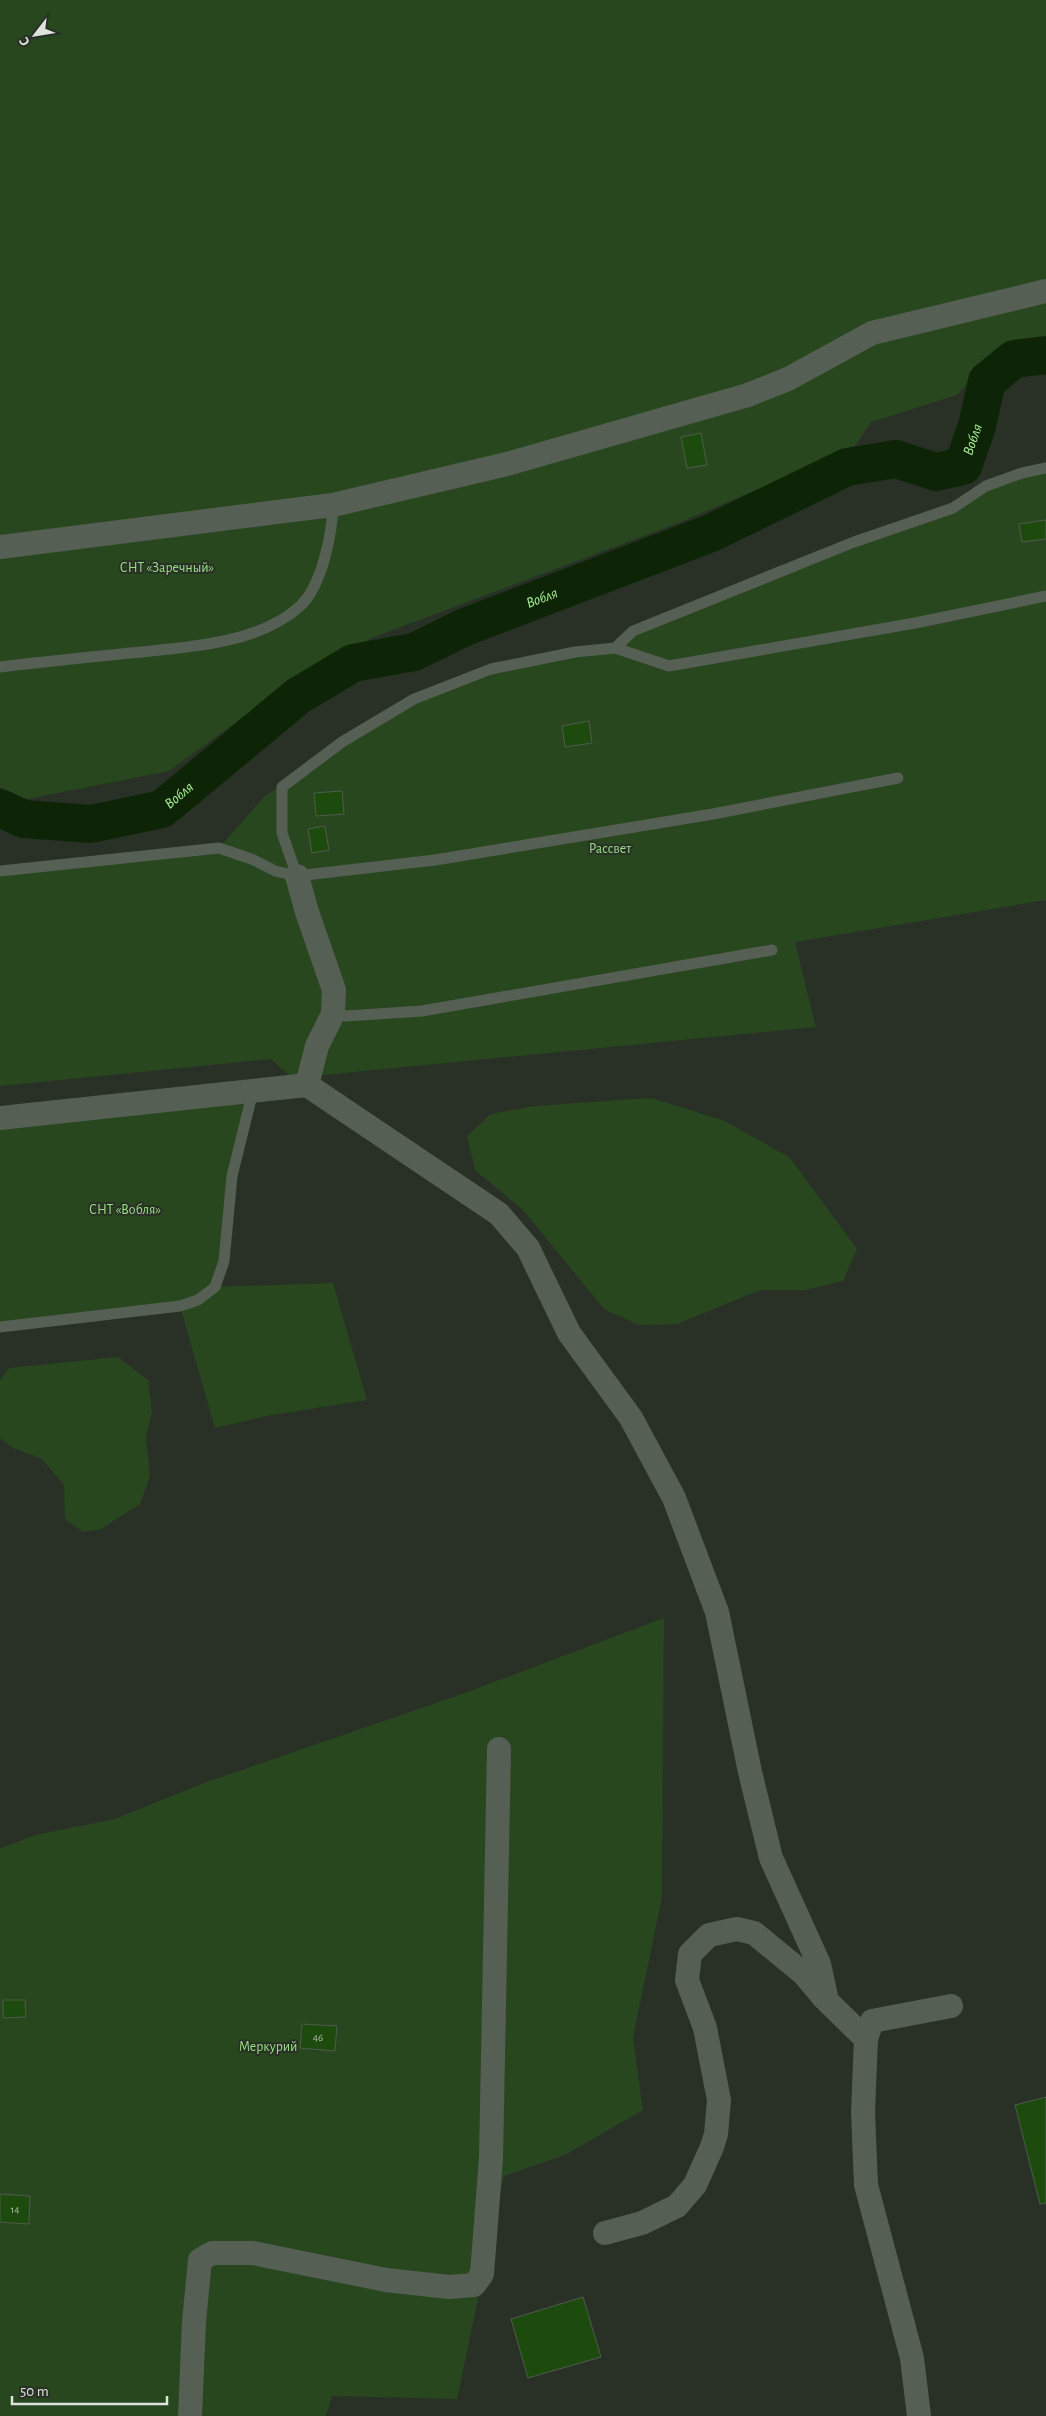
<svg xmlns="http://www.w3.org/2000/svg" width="1046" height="2416" font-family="'Alegreya Sans',sans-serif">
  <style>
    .green { fill: #28471f }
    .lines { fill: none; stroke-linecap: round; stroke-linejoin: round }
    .river { stroke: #0d2506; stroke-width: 38 }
    .building { fill: #1c4b0d; stroke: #515a4f }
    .lane { stroke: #565f53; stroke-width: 11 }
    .street { stroke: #565f53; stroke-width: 24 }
    .labels { text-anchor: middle; stroke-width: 4; stroke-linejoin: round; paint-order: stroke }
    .number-label { font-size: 11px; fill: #aebda8 }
    .park-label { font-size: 14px; fill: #99dd87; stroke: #293126 }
    .water-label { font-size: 15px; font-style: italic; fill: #adf19b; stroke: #293126 }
  </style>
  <rect width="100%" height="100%" fill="#293126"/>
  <path class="green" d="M 0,0 L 1046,0 L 1046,347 L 992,359 L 957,395 L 871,422 L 853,449 L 678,523 L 374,637 L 295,679 L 169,771 L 22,800 L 0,787 Z
    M 1046,468 L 1046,900 L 795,942 L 816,1027 L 292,1078 L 271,1059 L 0,1086 L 0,871 L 219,848 L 264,797 L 414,699 L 491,669 L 615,648 L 633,631 L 953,508 L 986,486 Z
    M 253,1091 L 215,1287 L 333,1283 L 367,1400 L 266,1416 L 215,1428 L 180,1306 L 0,1327 L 0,1118 Z
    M 651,1098 L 725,1121 L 790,1158 L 857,1249 L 843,1281 L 805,1290 L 760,1290 L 677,1324 L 639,1325 L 604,1309 L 523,1210 L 475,1170 L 467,1136 L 491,1114 L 534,1106 Z
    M 118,1357 L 148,1380 L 152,1412 L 146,1438 L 150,1476 L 140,1504 L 101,1529 L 83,1532 L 65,1519 L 64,1485 L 42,1459 L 11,1447 L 0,1438 L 0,1380 L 9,1368 Z
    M 664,1618 L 662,1897 L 633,2037 L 643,2110 L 565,2155 L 504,2176 L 457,2399 L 332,2396 L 326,2416 L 0,2416 L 0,1849 L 35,1835 L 115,1819 L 204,1783 L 462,1694 Z"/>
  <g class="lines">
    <path class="river" id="s1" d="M 0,808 L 24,819 L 91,824 L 162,809 L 298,696 L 353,663 L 414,652 L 465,627 L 711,533 L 847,467 L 896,459 L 936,472 L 963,466 L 977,426 L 987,381 L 1014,359 L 1046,355"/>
  </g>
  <path class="building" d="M 701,433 L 707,465 L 687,468 L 681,437 Z
    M 1046,520 L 1046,539 L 1022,542 L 1019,524 Z
    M 589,721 L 592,743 L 565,747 L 562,726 Z
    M 342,791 L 344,814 L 316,816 L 314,793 Z
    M 325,826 L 329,850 L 312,853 L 308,829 Z
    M 3,2000 L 25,2000 L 26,2017 L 3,2018 Z
    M 302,2024 L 337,2026 L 335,2051 L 300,2048 Z
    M 1046,2097 L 1046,2203 L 1040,2204 L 1015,2105 Z
    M 0,2194 L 30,2196 L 29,2224 L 0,2222 Z
    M 583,2297 L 601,2357 L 528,2378 L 511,2319 Z"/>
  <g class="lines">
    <path class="lane" d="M 615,648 L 633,631 L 854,542 L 953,508 L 986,486 L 1022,473 L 1046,468
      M 0,667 C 40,662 81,658 121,654 C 177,648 256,646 299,607 C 322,587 332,534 333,505
      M 0,871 L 219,848 L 254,860 L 275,871 L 297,876 L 435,860 L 713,814 L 898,778
      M 297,876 L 282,833 L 282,787 L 342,742 L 414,699 L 491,669 L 575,652 L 615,648 L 669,666 L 915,623 L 1046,596
      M 333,1014 L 346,1016 L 422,1011 L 772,950
      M 0,1327 L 180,1306 L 198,1300 L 215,1287 L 224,1261 L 232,1176 L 253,1091"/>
    <path class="street" d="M 0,547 L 333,505 L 507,464 L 748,395 L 788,379 L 872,333 L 1046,291
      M 297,876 L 307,912 L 334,990 L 333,1014 L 317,1046 L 307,1085
      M 0,1118 L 307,1085 L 499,1214 L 528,1248 L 569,1333 L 631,1418 L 674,1498 L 717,1612 L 750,1772 L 771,1858 L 819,1964 L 827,2001 L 866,2039
      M 605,2233 L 642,2223 L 677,2206 L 695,2185 L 712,2147 L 716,2134 L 719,2100 L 705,2028 L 687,1980 L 690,1954 L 709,1935 L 737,1929 L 754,1933 L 804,1974 L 824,1998
      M 190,2416 L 194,2322 L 200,2260 L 212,2253 L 253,2253 L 386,2280 L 449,2287 L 474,2285 L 482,2274 L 491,2158 L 499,1749
      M 919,2416 L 912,2358 L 866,2185 L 863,2112 L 866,2039 L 872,2021 L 951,2006"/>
  </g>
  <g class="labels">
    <g class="number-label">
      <text x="318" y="2041">46</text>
      <text x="15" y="2213">14</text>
    </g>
    <g class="park-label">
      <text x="167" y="572">СНТ «Заречный»</text>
      <text x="610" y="853">Рассвет</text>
      <text x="125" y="1214">СНТ «Вобля»</text>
      <text x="268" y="2051">Меркурий</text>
    </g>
    <g class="water-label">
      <text dy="5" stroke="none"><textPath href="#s1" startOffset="1088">Вобля</textPath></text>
      <text dy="5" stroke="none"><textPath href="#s1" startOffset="608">Вобля</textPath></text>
      <text dy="5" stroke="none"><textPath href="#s1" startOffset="188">Вобля</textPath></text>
    </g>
  </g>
  <g transform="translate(35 35) rotate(239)" stroke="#293126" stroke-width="4" paint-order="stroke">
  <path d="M0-4L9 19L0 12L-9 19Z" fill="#dee3dc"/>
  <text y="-8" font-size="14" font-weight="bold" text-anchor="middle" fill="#dee3dc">С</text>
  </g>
  <path d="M12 2396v8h155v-8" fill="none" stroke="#dee3dc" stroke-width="2.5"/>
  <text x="20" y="2396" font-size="15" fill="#dee3dc" stroke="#293126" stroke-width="4" paint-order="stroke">50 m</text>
</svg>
